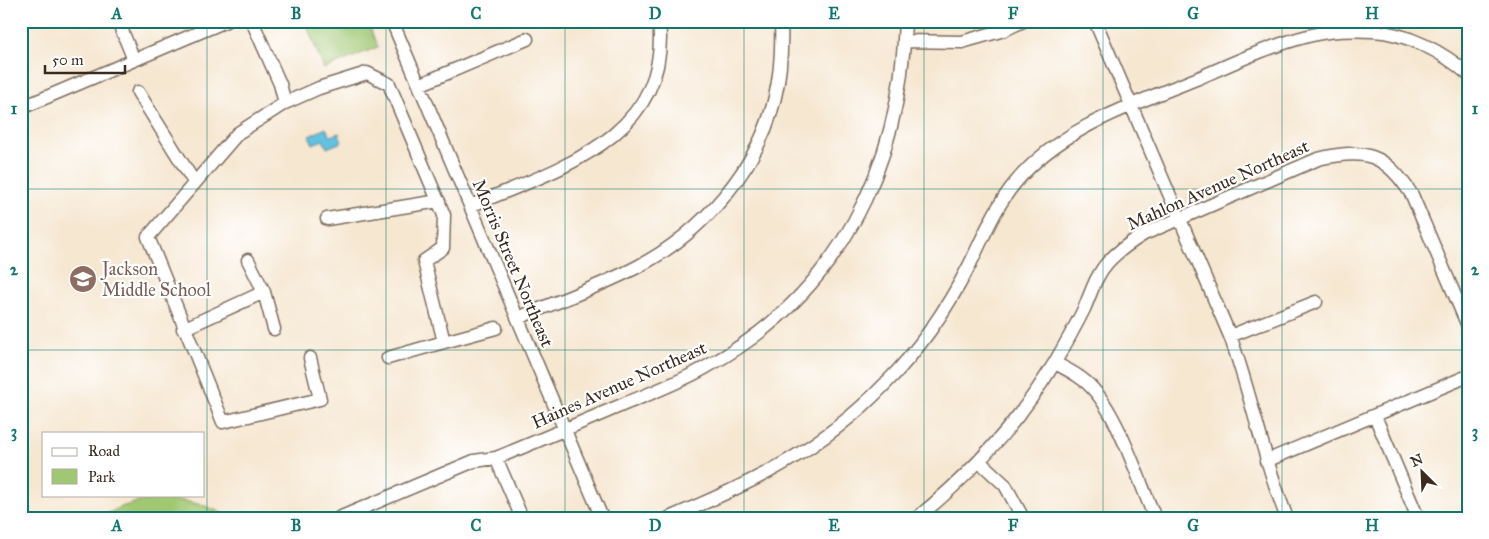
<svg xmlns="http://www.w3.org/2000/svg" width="1489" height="539" font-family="'IM FELL Great Primer',serif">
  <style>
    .green { fill: #a0c873; stroke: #6e7948 }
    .water { fill: #62c2e0; stroke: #4e767f }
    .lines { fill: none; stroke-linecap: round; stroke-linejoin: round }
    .minor-casing { stroke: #7c6c5d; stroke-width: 15 }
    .minor { stroke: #fff; stroke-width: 12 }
    .grid { fill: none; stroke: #0f766e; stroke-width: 1; stroke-opacity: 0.55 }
    .labels { text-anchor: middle; stroke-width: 4.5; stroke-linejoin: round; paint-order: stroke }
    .street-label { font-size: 18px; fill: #3b2a1e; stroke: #fff }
    .education-label { font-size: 18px; fill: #785e54; stroke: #fff; text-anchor: start }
    .neatline { fill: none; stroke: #0f766e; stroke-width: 2 }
    .grid-label { font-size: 16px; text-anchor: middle; font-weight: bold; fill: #0f766e }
  </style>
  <rect width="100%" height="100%" fill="#fff"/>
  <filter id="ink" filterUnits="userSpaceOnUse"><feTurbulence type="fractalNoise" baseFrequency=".02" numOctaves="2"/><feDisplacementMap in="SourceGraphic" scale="10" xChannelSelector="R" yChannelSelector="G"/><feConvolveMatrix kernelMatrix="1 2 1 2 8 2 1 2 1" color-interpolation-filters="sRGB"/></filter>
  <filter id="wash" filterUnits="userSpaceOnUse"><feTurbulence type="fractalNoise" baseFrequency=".0096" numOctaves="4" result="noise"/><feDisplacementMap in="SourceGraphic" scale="20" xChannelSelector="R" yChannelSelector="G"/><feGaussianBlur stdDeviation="1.12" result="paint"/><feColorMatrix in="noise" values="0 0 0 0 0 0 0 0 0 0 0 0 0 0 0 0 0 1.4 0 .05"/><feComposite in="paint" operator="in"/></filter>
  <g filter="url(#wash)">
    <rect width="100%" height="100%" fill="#f6e7d1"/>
    <path class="green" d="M 305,21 L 367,21 L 378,47 L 324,69 Z
      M 158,499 C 184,500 208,503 229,518 L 100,518 C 119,506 136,501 158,499 Z"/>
    <path class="water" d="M 326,128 L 330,136 L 339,133 L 342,142 L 327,148 L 323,140 L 313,144 L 309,136 Z"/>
  </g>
  <g filter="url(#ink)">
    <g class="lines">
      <g class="minor-casing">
        <path id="minor" d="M 118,21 L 134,60
          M 252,21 L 280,84 L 285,103 L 238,133 L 148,237 L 223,422 L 320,399 L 310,358
          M 392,21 L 602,518
          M 1095,21 L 1230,336 C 1252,396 1263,459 1287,518
          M 904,41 L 962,42 L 1004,30 L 1023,21
          M 419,85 L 527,39
          M 138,92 L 194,182
          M 285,103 L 319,88 L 367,73 L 389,84 L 444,215 L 443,248 L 424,261 L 444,342 L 496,328
          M 21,108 L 226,21
          M 470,206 C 556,170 672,138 659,21
          M 327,219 L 439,201
          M 248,260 L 264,292 L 274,329
          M 518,318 C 558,301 599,287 637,267 C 701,234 759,169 775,97 C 781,72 782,47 781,21
          M 183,329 L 264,292
          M 1230,336 L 1316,302
          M 388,358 L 444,342
          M 1055,363 C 1068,370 1083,377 1093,389 C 1119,417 1139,481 1155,518
          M 1375,416 L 1418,518
          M 496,458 L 522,518
          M 1266,461 L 1468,376
          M 980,462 L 1005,485 L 1023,518
          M 339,518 L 474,461 L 496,458 C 538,441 580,423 622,405 C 651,393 681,382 708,366 C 839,294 901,167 905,21
          M 669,518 C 752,483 821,451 885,384 C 919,350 947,309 969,266 C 983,238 995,207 1015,183 C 1060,128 1132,105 1196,79 C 1233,63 1269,46 1308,36 C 1329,30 1352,30 1373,31 C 1407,33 1443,52 1468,74
          M 917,518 C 971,474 1019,422 1055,362 C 1065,345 1075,327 1084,309 C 1091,293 1096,275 1108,262 C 1119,250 1131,242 1144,234 L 1318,159 C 1365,148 1385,153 1412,195 L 1468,326"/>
      </g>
      <use href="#minor" class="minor"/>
    </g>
  </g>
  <path class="grid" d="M 207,21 L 207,518M 386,21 L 386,518M 565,21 L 565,518M 744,21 L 744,518M 924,21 L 924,518M 1103,21 L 1103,518M 1282,21 L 1282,518M 21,189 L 1468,189M 21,350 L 1468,350"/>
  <defs>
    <g id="school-disc" transform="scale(1.4375)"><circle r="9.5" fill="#8d6e63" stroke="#fff"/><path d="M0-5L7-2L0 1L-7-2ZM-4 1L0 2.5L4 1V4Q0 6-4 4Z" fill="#fff"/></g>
  </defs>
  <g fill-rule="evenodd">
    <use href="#school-disc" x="83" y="279"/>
  </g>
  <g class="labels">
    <g class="street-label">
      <text transform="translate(1218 185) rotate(-24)" y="6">Mahlon Avenue Northeast</text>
      <text transform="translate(513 263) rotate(67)" y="6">Morris Street Northeast</text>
      <text transform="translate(619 385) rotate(-24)" y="6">Haines Avenue Northeast</text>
    </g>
    <g class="education-label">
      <text x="102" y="275">Jackson<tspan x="102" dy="21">Middle School</tspan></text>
    </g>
  </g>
  <rect width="1489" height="539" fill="none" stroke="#fff" stroke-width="55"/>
  <rect x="42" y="432" width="162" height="65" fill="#ffffff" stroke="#b1aaa5"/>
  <rect x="52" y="448" width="25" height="8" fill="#ffffff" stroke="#b1aaa5"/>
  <text x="88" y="456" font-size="15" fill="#3b2a1e">Road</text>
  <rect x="52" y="469" width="25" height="15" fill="#a0c873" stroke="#b1aaa5"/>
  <text x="88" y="482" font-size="15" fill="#3b2a1e">Park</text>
  <g transform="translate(1422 472) rotate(336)" stroke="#ffffff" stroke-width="4" paint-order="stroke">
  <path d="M0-4L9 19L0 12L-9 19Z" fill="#3b2a1e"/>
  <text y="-8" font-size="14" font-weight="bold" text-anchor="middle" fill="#3b2a1e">N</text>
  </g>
  <path d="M45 65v8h80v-8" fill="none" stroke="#3b2a1e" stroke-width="2.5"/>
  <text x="52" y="65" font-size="15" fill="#3b2a1e" stroke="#ffffff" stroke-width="4" paint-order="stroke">50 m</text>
  <rect x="28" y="28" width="1434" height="484" class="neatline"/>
  <g class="grid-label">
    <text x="117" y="19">A</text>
    <text x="296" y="19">B</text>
    <text x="476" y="19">C</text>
    <text x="655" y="19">D</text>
    <text x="834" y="19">E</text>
    <text x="1013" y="19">F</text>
    <text x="1193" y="19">G</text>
    <text x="1372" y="19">H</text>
    <text x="14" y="114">1</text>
    <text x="1475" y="114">1</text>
    <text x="14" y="275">2</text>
    <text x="1475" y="275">2</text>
    <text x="14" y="437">3</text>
    <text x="1475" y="437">3</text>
    <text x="117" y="531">A</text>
    <text x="296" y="531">B</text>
    <text x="476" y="531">C</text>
    <text x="655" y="531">D</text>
    <text x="834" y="531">E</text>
    <text x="1013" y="531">F</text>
    <text x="1193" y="531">G</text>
    <text x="1372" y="531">H</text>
  </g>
</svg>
